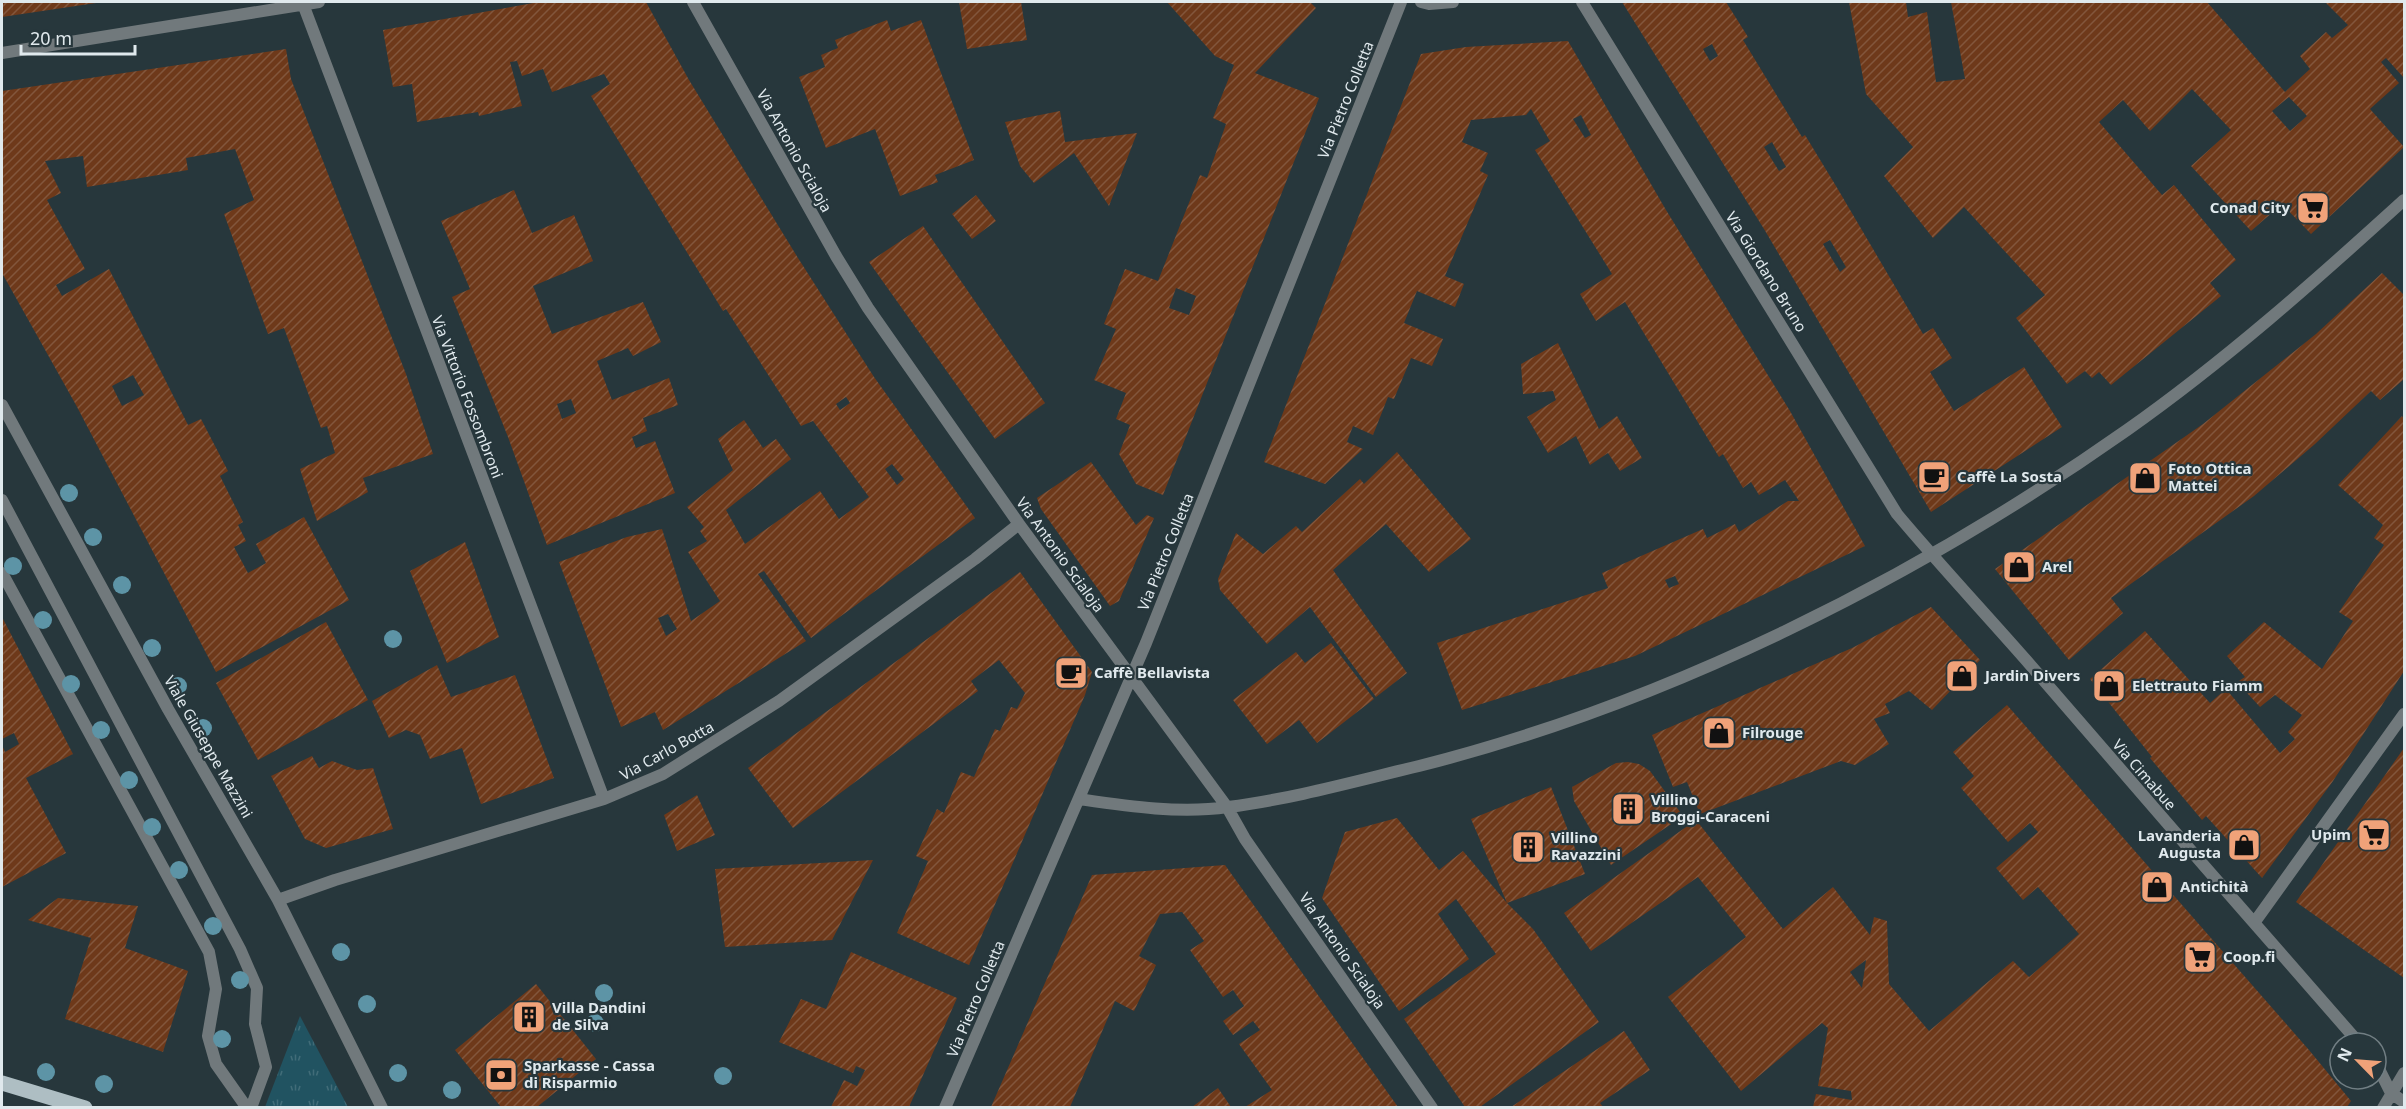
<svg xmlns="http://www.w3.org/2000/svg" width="2406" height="1109" font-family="'Noto Sans',sans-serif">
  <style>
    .grass { fill: url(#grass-tufts) }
    .building { fill: url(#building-hatch); fill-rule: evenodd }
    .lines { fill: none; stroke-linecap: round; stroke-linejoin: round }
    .street { stroke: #71797c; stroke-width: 12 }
    .primary { stroke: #aebec3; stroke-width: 15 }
    .tree { fill: #5d94a6 }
    .labels { text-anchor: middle; stroke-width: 4.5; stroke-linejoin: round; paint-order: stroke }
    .street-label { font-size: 15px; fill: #e0e9ed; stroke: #27373c }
    .poi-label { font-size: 15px; font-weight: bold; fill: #e0e9ed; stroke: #27373c; text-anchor: start }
  </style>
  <defs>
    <pattern id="grass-tufts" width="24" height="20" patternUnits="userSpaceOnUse" patternTransform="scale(1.5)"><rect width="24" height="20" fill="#215361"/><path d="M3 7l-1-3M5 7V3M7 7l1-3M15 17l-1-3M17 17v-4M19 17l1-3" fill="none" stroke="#416c78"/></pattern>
    <pattern id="building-hatch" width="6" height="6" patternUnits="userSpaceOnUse" patternTransform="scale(1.5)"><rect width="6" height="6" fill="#6e391a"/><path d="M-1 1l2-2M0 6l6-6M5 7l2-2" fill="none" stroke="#82563c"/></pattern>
  </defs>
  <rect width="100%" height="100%" fill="#27373c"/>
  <path class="grass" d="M 300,1016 L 348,1107 L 265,1107 Z"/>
  <path class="building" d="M 2,2 L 96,2 L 96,3 L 2,17 Z
    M 539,2 L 646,2 L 689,80 L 798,258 L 874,377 L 975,518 L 811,638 L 764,571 L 758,574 L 806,641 L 663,730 L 655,712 L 621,727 L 559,562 L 627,537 L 662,529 L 691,621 L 720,601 L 688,552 L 707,541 L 700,531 L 704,527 L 687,507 L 733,470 L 718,439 L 744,420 L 763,448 L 776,439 L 791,459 L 726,510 L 745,544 L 820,491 L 839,519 L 869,497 L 813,421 L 801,426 L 726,309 L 723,311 L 591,96 L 610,84 L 604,74 L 552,92 L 543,69 L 522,76 L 517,61 L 510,62 L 522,106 L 479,116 L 478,112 L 417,122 L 412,84 L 393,87 L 383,30 ZM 846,397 L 850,403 L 840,410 L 836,404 ZM 892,464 L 904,479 L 897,485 L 885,469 ZM 668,614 L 677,629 L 666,636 L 658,618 Z
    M 959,2 L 1021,2 L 1027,40 L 967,49 Z
    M 1167,2 L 1310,2 L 1316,8 L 1255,73 L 1319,98 L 1163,495 L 1136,484 L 1119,454 L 1130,425 L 1116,419 L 1126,393 L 1094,380 L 1116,329 L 1104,324 L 1125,269 L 1158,281 L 1200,175 L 1207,178 L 1226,124 L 1213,118 L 1234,65 L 1215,56 ZM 1176,288 L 1196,296 L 1189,315 L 1169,308 Z
    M 1622,2 L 1726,2 L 1748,37 L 1743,40 L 1802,137 L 1805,135 L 1836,186 L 1923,334 L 1933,328 L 1952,358 L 1930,372 L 1954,411 L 2024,367 L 2062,427 L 1931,512 L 1764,229 ZM 1712,44 L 1718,56 L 1710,61 L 1703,49 ZM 1772,142 L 1786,167 L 1779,171 L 1764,147 ZM 1830,240 L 1846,267 L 1840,272 L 1823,244 Z
    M 1849,2 L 1906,2 L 1908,17 L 1927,12 L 1936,82 L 1965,79 L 1951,2 L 2207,2 L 2285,92 L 2310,69 L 2300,56 L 2326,32 L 2332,38 L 2348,25 L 2325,2 L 2404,2 L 2404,78 L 2386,58 L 2381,62 L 2399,83 L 2370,109 L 2404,147 L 2311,234 L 2282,204 L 2251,231 L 2191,166 L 2231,130 L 2192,89 L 2150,131 L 2123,100 L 2099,122 L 2162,195 L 2174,185 L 2236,260 L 2210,283 L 2221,296 L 2111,385 L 2099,372 L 2092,378 L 2085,371 L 2067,384 L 2016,318 L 2045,295 L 1964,207 L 1933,238 L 1884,176 L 1913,147 L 1866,94 ZM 2289,97 L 2307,116 L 2290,131 L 2272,111 Z
    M 887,20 L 891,31 L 921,20 L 974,160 L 935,175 L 938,182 L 900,196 L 875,129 L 826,148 L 799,77 L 825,67 L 821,55 L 838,48 L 835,40 Z
    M 1568,41 L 1666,210 L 1790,411 L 1865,546 L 1635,656 L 1462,710 L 1437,643 L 1608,588 L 1602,573 L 1703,529 L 1707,538 L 1735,524 L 1739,532 L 1788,501 L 1799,501 L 1785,480 L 1759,495 L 1751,482 L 1743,488 L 1723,454 L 1719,457 L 1625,302 L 1596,321 L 1580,294 L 1612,274 L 1535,150 L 1550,141 L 1531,109 L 1526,115 L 1471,120 L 1462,142 L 1488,153 L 1480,171 L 1488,175 L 1445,276 L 1464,284 L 1455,307 L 1417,291 L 1404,323 L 1443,339 L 1432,366 L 1411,358 L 1394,399 L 1388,397 L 1373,435 L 1353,426 L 1347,442 L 1363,449 L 1325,484 L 1264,462 L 1421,54 L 1466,47 ZM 1581,115 L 1591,135 L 1585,138 L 1573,119 ZM 1675,576 L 1679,584 L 1669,588 L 1665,580 Z
    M 286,49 L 291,79 L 406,374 L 433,454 L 363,478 L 368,492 L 317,521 L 300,469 L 335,453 L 327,426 L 321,428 L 284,328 L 268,334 L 224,214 L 254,200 L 235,149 L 186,158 L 188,170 L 87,187 L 83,156 L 45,161 L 61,193 L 47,200 L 85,269 L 56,285 L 62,296 L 109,269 L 188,425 L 201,419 L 228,471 L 220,476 L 243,522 L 238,525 L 246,541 L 234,547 L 248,573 L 266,563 L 256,544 L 304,517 L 349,600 L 216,672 L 76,405 L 2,273 L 2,91 ZM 133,375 L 144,395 L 122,406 L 112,386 Z
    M 1060,111 L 1065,142 L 1137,133 L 1109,206 L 1074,153 L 1034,183 L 1020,166 L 1005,122 Z
    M 514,190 L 532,233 L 574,215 L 593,261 L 533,286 L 552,334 L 643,302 L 661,342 L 633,356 L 628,348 L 597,361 L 612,400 L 669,378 L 678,405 L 643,418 L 647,431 L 632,437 L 636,448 L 655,441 L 675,493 L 547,545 L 508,437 L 452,297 L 470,289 L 441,221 ZM 571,399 L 576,413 L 562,419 L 557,404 Z
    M 976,195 L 996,221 L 972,239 L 952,214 Z
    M 923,226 L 1045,403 L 995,439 L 869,262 Z
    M 2382,273 L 2404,295 L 2404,379 L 2380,400 L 2371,391 L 2315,444 L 2254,496 L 2111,598 L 2123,613 L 2069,660 L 1995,569 L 2203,424 L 2316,334 Z
    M 1558,343 L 1599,429 L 1617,416 L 1642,458 L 1620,471 L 1608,453 L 1590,465 L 1576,436 L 1548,453 L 1527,417 L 1556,400 L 1553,391 L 1523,394 L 1521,364 Z
    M 2402,416 L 2404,419 L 2404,671 L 2333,781 L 2262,878 L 2206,816 L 2202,820 L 2150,758 L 2152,757 L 2090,679 L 2145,631 L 2210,703 L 2226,689 L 2280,753 L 2295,739 L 2288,732 L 2302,715 L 2275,695 L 2260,707 L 2237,682 L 2245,677 L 2227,656 L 2264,622 L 2322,669 L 2353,621 L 2339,612 L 2384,545 L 2374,538 L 2383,525 L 2338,485 Z
    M 1397,452 L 1471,539 L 1429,572 L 1386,524 L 1333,570 L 1407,673 L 1376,697 L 1310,607 L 1267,644 L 1220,590 L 1218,579 L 1236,533 L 1263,554 L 1296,526 L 1302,532 L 1360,479 L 1364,484 Z
    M 1091,462 L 1136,525 L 1147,515 L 1154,518 L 1119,601 L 1110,606 L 1041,509 L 1037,498 Z
    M 465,542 L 499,637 L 447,663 L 410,571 Z
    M 1020,572 L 1092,672 L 1085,695 L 969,965 L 897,933 L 928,861 L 916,856 L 937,809 L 944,813 L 961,772 L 974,777 L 995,729 L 1000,731 L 1011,707 L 1017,709 L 1025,693 L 999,660 L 971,681 L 978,691 L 793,828 L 748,768 Z
    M 1931,607 L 1980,660 L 1932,710 L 1909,691 L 1885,704 L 1890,713 L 1874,719 L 1889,744 L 1855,765 L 1841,761 L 1700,814 L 1687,782 L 1673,787 L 1652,735 L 1852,648 Z
    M 2,617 L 73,754 L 26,778 L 66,853 L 2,887 L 2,745 L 5,752 L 19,744 L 14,733 L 2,739 Z
    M 326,622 L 368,700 L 258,760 L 216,683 Z
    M 1331,643 L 1374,699 L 1317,743 L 1299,720 L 1267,744 L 1233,700 L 1296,652 L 1305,663 Z
    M 437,665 L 451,697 L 515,675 L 554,778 L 481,804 L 462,748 L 430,759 L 420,735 L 406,730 L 389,738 L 372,701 Z
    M 2007,705 L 2309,1050 L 2351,1101 L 2347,1107 L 1813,1107 L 1816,1094 L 1852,1100 L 1851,1091 L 1818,1086 L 1828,1028 L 1822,1023 L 1741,1091 L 1668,997 L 1746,937 L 1698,877 L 1591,951 L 1564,913 L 1696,820 L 1783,929 L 1833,887 L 1870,935 L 1874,917 L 1887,921 L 1889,984 L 1929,1031 L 2013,961 L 2029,977 L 2079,934 L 2038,887 L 2023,900 L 1996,868 L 2038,832 L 2030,823 L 2008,842 L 1961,788 L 1974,776 L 1953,752 ZM 1866,960 L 1862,988 L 1850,972 Z
    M 2404,748 L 2404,978 L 2296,902 Z
    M 312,756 L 319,768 L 332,761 L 357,770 L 373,768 L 393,829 L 326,848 L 305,839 L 271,776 Z
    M 1628,762 L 1639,764 L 1650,771 L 1683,816 L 1611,865 L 1574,801 L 1572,787 L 1616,763 Z
    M 1551,787 L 1585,874 L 1507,903 L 1533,929 L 1599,1022 L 1480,1107 L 1465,1107 L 1404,1019 L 1496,954 L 1456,899 L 1438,914 L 1469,959 L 1399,1011 L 1322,898 L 1345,832 L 1397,818 L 1439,870 L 1463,851 L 1507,903 L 1471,819 Z
    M 697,795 L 715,835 L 677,851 L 664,815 Z
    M 873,860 L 832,940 L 725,947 L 715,869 Z
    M 1225,865 L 1398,1107 L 1245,1107 L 1272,1090 L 1239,1044 L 1260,1030 L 1253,1021 L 1233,1035 L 1223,1021 L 1244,1006 L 1233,990 L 1223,997 L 1190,950 L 1204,941 L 1182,912 L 1160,914 L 1139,956 L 1156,965 L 1134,1011 L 1115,1001 L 1070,1107 L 991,1107 L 1092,875 Z
    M 58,898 L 138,906 L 125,948 L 188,971 L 163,1052 L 65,1019 L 91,938 L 28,920 Z
    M 851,952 L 957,998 L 909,1107 L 831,1107 L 844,1080 L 857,1086 L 865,1070 L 856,1066 L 853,1073 L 779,1042 L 801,999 L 826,1009 Z
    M 536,984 L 596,1059 L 537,1107 L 501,1107 L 455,1050 Z
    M 1624,1031 L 1650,1070 L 1600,1103 L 1603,1107 L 1511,1107 Z
    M 1218,1088 L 1231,1107 L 1192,1107 Z"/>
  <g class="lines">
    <path class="street" d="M 693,2 L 836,256 L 868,308 L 1019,524 L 1227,807 L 1245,839 L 1432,1108
      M 1421,2 L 1429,4 L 1453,2
      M 1582,2 L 1897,514 C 1939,564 1983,611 2026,660 C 2137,788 2247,916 2359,1043
      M 303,4 L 604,799
      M 2,53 L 319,2
      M 2,405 L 168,709 L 278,900 L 382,1108
      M 2,500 L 240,949 L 257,988 L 255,1024 L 266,1067 L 251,1108
      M 2,573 L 209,952 L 216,989 L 208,1036 L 216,1064 L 247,1108
      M 1079,799 C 1127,806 1179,814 1228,807 C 1292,799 1356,781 1419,766 C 1668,703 1917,578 2127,430 C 2225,361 2316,280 2404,200
      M 278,900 L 335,880 L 604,799 L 663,774 L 779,701 L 975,559 L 1019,524
      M 2254,923 L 2404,714
      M 2376,1063 L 2391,1093 L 2404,1102
      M 945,1108 L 1146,643 L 1401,2
      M 2383,1108 L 2404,1073"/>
    <path class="primary" d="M 2,1083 L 85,1108"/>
  </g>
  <g class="tree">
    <circle cx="69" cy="493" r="9"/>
    <circle cx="93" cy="537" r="9"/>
    <circle cx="13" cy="566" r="9"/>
    <circle cx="122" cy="585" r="9"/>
    <circle cx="43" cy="620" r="9"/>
    <circle cx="393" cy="639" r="9"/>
    <circle cx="152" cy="648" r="9"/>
    <circle cx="71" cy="684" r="9"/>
    <circle cx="178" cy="686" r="9"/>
    <circle cx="203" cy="728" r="9"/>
    <circle cx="101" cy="730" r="9"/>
    <circle cx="129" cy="780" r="9"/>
    <circle cx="152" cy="827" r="9"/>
    <circle cx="179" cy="870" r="9"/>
    <circle cx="213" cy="926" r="9"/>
    <circle cx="341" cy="952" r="9"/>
    <circle cx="240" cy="980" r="9"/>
    <circle cx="604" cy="993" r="9"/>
    <circle cx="367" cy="1004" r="9"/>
    <circle cx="595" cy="1023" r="9"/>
    <circle cx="222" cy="1039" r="9"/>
    <circle cx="46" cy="1072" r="9"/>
    <circle cx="398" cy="1073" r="9"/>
    <circle cx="723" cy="1076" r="9"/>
    <circle cx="104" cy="1084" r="9"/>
    <circle cx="452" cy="1090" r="9"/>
  </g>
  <defs>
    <g id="supermarket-square" transform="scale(1.725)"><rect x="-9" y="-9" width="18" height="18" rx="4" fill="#f0a279" stroke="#27373c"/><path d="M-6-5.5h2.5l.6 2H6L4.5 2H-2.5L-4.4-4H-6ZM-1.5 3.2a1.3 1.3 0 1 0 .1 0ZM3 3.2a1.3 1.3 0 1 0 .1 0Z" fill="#111"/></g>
    <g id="cafe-square" transform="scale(1.725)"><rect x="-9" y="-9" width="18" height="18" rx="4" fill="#f0a279" stroke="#27373c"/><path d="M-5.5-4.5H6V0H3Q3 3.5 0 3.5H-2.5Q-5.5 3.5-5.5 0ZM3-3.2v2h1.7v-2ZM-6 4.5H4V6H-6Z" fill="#111"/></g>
    <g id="shop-square" transform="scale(1.725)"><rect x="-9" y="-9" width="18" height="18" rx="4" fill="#f0a279" stroke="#27373c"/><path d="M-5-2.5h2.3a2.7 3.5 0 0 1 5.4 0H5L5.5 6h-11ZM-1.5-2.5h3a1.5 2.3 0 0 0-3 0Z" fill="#111"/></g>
    <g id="building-square" transform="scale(1.725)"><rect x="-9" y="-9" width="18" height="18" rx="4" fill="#f0a279" stroke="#27373c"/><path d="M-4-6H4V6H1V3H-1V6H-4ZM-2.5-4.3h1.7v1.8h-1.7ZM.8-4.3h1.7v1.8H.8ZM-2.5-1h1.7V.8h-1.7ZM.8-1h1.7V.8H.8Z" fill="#111"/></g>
    <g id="bank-square" transform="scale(1.725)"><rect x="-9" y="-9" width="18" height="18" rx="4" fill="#f0a279" stroke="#27373c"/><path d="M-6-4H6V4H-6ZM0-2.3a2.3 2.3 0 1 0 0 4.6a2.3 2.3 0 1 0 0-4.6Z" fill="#111"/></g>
  </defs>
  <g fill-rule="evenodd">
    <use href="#supermarket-square" x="2313" y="208"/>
    <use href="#cafe-square" x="1934" y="477"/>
    <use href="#shop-square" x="2145" y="478"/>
    <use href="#shop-square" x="2019" y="567"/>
    <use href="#cafe-square" x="1071" y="673"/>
    <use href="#shop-square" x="1962" y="676"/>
    <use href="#shop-square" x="2109" y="686"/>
    <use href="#shop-square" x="1719" y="733"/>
    <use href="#building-square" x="1628" y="809"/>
    <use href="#supermarket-square" x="2374" y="835"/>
    <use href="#shop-square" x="2244" y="845"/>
    <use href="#building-square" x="1528" y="847"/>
    <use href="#shop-square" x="2157" y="887"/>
    <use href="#supermarket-square" x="2200" y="957"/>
    <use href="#building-square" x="529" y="1017"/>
    <use href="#bank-square" x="501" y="1075"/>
  </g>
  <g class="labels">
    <g class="street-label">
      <text transform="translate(1346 100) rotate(-68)" y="5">Via Pietro Colletta</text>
      <text transform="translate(794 151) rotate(61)" y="5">Via Antonio Scialoja</text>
      <text transform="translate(1766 272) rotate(58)" y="5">Via Giordano Bruno</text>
      <text transform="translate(467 397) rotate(69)" y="5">Via Vittorio Fossombroni</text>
      <text transform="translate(1166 552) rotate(-68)" y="5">Via Pietro Colletta</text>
      <text transform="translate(1060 555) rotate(54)" y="5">Via Antonio Scialoja</text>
      <text transform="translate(208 747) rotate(60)" y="5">Viale Giuseppe Mazzini</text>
      <text transform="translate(667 751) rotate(-29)" y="5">Via Carlo Botta</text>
      <text transform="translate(2144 775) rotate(49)" y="5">Via Cimabue</text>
      <text transform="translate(1342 951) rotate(55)" y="5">Via Antonio Scialoja</text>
      <text transform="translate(976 999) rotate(-67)" y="5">Via Pietro Colletta</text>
    </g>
    <g class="poi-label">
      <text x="2290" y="213" text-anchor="end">Conad City</text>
      <text x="2168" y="474">Foto Ottica<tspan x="2168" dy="17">Mattei</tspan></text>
      <text x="1957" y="482">Caffè La Sosta</text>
      <text x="2042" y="572">Arel</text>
      <text x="1094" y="678">Caffè Bellavista</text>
      <text x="1985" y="681">Jardin Divers</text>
      <text x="2132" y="691">Elettrauto Fiamm</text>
      <text x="1742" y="738">Filrouge</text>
      <text x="1651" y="805">Villino<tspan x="1651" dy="17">Broggi-Caraceni</tspan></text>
      <text x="2351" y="840" text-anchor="end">Upim</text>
      <text x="2221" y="841" text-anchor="end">Lavanderia<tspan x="2221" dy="17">Augusta</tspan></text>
      <text x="1551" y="843">Villino<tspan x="1551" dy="17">Ravazzini</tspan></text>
      <text x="2180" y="892">Antichità</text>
      <text x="2223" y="962">Coop.fi</text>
      <text x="552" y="1013">Villa Dandini<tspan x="552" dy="17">de Silva</tspan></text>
      <text x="524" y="1071">Sparkasse - Cassa<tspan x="524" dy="17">di Risparmio</tspan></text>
    </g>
  </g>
  <rect width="2406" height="1109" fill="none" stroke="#e0e9ed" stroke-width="6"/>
  <g transform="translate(2358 1061) rotate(295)"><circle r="28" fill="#27373c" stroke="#717e83" stroke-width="1.5"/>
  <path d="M0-4.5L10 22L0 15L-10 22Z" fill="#f0a279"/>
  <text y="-9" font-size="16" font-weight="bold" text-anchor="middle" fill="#e0e9ed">N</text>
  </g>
  <path d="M21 45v9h114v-9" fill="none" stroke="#e0e9ed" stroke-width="3"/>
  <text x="30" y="45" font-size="18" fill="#e0e9ed" stroke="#27373c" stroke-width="4.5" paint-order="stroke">20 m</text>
</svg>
